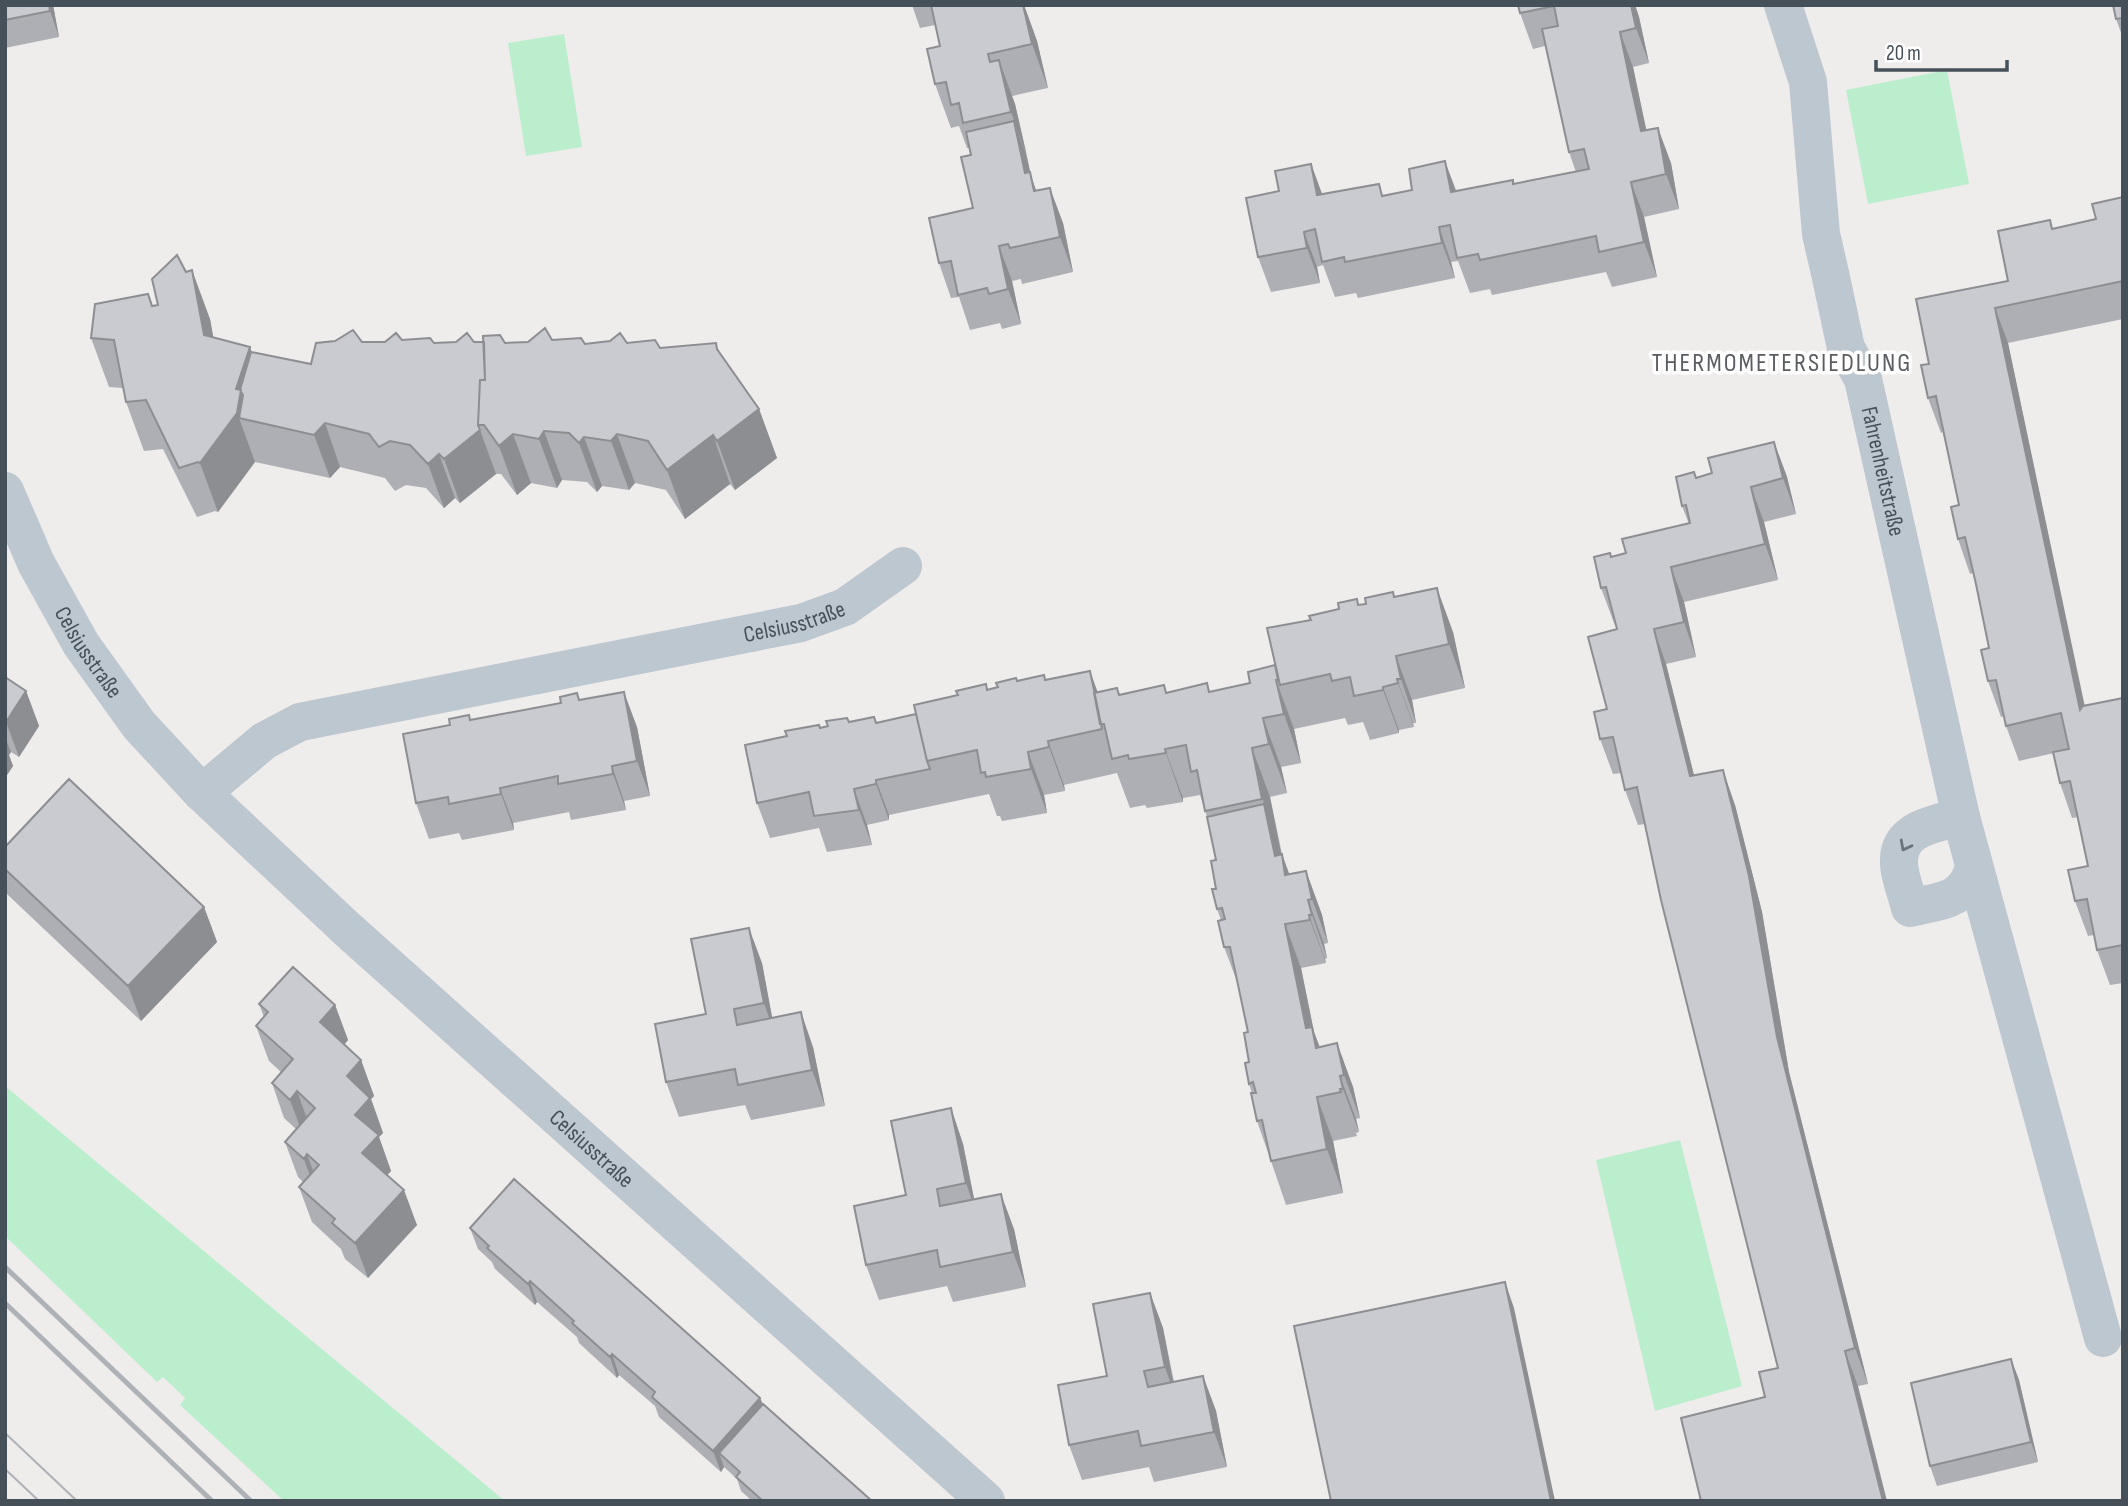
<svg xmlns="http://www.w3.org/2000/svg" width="2128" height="1506" font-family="'Sofia Sans Condensed',sans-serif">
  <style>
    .green { fill: #baeecd }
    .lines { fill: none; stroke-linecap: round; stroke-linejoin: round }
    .minor { stroke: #bdc7cf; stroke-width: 38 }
    .tram { stroke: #aeb2b7; stroke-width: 2 }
    .rail { stroke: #aeb2b7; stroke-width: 5 }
    .wall { fill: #adafb4 }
    .shaded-wall { fill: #8d8e92 }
    .building { fill: #c9cbd1; stroke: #8d8e92; stroke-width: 2 }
    .oneway { stroke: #69747c }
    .labels { text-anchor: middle; stroke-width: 7; stroke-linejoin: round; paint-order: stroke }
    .street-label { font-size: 23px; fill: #455059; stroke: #fff }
    .quarter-label { font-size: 26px; letter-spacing: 2px; fill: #595d61; stroke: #fff }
  </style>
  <rect width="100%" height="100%" fill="#efecec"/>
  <path class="green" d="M 564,34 L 582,147 L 526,156 L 508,43 Z
    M 1947,70 L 1969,184 L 1868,204 L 1846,90 Z
    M 5,1086 L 505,1501 L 284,1501 L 180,1405 L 185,1398 L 163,1377 L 157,1382 L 5,1236 Z
    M 1680,1140 L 1742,1386 L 1655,1411 L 1596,1160 Z"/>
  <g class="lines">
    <g class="minor">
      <path id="s1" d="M 1783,5 L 1808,82 L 1821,234 L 1830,273 L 1846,348 L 1863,379 L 1961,817 L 2103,1338"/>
      <path id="s2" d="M 5,491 L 36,563 L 81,644 L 139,725 L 202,793 L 347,929 L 986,1501"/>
      <path id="s3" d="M 202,793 L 264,741 L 300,722 L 801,623 L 845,607 L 903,566"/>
      <path d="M 1961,817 C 1937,823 1899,828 1899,860 C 1898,873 1907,895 1910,908 C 1941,900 1963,903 1974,868"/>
    </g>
    <path class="tram" d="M 5,1433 L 77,1501
      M 5,1469 L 39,1501"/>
    <path class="rail" d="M 5,1267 L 251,1501
      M 5,1303 L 212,1501"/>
  </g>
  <path class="wall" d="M 5,5 L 53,5 L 59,37 L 5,48 Z
    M 912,5 L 1024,5 L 1037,41 L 1048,88 L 1012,96 L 1015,104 L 1031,176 L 1036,191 L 1063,223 L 1073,272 L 1022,284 L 1021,279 L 1012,281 L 1021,324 L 1002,329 L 1000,323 L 970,330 L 959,297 L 951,298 L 939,263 L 973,208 L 971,155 L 970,148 L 967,148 L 959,126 L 951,128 L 935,84 L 940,46 L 935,25 L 920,28 Z
    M 1518,5 L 1635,5 L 1639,17 L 1649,63 L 1633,67 L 1643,116 L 1646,130 L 1671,163 L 1679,209 L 1644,217 L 1657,277 L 1612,287 L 1606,272 L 1492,295 L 1490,289 L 1470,293 L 1458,261 L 1451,262 L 1455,278 L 1358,298 L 1356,293 L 1335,297 L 1323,265 L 1317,267 L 1320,283 L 1271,292 L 1258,257 L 1311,164 L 1322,195 L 1383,196 L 1456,191 L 1514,184 L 1576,172 L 1569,152 L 1545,46 L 1533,49 L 1520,13 Z
    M 2123,5 L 2123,38 L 2116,19 Z
    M 2123,197 L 2123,319 L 2008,343 L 2084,706 L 2123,698 L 2123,983 L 2110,985 L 2097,950 L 2094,935 L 2088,936 L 2075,901 L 2088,866 L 2078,817 L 2072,818 L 2060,783 L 2054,753 L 2019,761 L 2006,726 L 2004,716 L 2001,717 L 1988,681 L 1989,648 L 1973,573 L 1970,574 L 1958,539 L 1959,505 L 1943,432 L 1941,433 L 1928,398 L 1929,364 L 2008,281 L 2053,229 L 2096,219 Z
    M 148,294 L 153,306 L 210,319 L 213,337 L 251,352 L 311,364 L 362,342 L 402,340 L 434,343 L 474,342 L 505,343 L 552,340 L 585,344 L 627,343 L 660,348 L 720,353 L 759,409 L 777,458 L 735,490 L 730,484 L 685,519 L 666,490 L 635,483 L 629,490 L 602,486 L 597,492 L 587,482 L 562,480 L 557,488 L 531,483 L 517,495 L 501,474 L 496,474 L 460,503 L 455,498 L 444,508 L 426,488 L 406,485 L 395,491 L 385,478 L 340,467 L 330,478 L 255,462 L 218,512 L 215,511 L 197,517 L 163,449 L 144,451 L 126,402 L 123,388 L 109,387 L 91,338 Z
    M 1774,442 L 1787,477 L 1796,514 L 1764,522 L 1778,580 L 1684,602 L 1696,657 L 1666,664 L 1694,775 L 1735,805 L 1762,912 L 1789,1072 L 1868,1384 L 1858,1386 L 1765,1397 L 1778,1368 L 1645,824 L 1638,825 L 1625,790 L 1622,773 L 1613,774 L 1600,739 L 1607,709 L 1617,629 L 1616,623 L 1614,623 L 1601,588 L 1611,557 L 1626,553 L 1689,524 L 1682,506 L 1694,472 L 1697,478 L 1712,473 Z
    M 1395,597 L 1453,632 L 1465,688 L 1412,700 L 1416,723 L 1413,723 L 1414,727 L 1399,730 L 1399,733 L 1370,740 L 1363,722 L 1348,725 L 1345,718 L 1294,729 L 1301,763 L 1281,767 L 1287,793 L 1270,797 L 1282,854 L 1289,875 L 1306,871 L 1322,915 L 1328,943 L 1324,944 L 1327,958 L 1325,959 L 1326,963 L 1301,968 L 1314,1032 L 1320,1047 L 1337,1043 L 1353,1087 L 1360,1118 L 1356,1119 L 1359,1132 L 1356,1133 L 1357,1136 L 1333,1141 L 1343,1193 L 1286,1205 L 1271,1161 L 1257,1121 L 1252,1093 L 1249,1084 L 1249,1062 L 1248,1032 L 1238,984 L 1224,947 L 1221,920 L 1217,909 L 1216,860 L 1207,817 L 1200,795 L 1183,798 L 1183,802 L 1147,808 L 1145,805 L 1130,808 L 1117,773 L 1064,785 L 1065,791 L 1044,795 L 1047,813 L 1002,821 L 1000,816 L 997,816 L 989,794 L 889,815 L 889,820 L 867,825 L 872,845 L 827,852 L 819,828 L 770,838 L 757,803 L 787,736 L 849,722 L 876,723 L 916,714 L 988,690 L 1017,681 L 1046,680 L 1097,692 L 1117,688 L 1120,695 L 1164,685 L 1167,693 L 1211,692 L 1250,683 L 1275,665 L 1311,620 L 1339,609 L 1357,599 L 1359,605 Z
    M 5,677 L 26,691 L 39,726 L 19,757 L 11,752 L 9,755 L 13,766 L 5,778 Z
    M 580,700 L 637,727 L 650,796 L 624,801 L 626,810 L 571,820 L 569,812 L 513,823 L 514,830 L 462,840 L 459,833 L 429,839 L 416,803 L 450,725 Z
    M 5,847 L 204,907 L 217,942 L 141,1021 L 7,894 L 5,890 Z
    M 762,963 L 772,1018 L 813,1047 L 825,1106 L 751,1120 L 745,1105 L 679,1117 L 666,1082 L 706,1014 Z
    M 259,1004 L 335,1005 L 348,1040 L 344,1045 L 361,1060 L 374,1096 L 371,1099 L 383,1133 L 379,1137 L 391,1171 L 387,1175 L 417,1225 L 368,1278 L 345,1259 L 341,1249 L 312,1222 L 299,1187 L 303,1182 L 298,1177 L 285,1142 L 296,1129 L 284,1118 L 272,1083 L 281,1072 L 269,1061 L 256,1026 L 264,1017 Z
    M 951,1108 L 963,1144 L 974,1199 L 1014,1229 L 1026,1287 L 953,1302 L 947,1286 L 879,1300 L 866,1265 L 906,1195 Z
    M 470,1228 L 760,1398 L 763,1404 L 872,1501 L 752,1501 L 741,1491 L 737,1479 L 724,1467 L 721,1472 L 659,1417 L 655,1406 L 619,1375 L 617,1378 L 579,1343 L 577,1337 L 537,1302 L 535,1305 L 495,1269 L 492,1262 L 478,1249 Z
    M 1150,1293 L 1163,1328 L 1174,1382 L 1203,1376 L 1216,1411 L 1227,1467 L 1154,1482 L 1149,1467 L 1082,1480 L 1069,1445 L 1107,1376 Z
    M 2011,1359 L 2019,1380 L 2038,1462 L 1937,1486 L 1930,1466 Z"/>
  <path class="shaded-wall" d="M 49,5 L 53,5 L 59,37 L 50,11 Z
    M 1023,5 L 1024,5 L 1037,41 L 1048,88 L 1032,44 Z
    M 1631,5 L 1635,5 L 1639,17 L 1649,63 L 1636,28 Z
    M 1620,32 L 1633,67 L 1654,166 L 1641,131 Z
    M 999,60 L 1015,104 L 1027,156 L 1011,112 Z
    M 1014,121 L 1027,157 L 1031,176 L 1042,207 L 1025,173 Z
    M 1658,128 L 1671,163 L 1679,209 L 1666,174 Z
    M 1445,161 L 1458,196 L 1451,192 Z
    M 1311,164 L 1324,199 L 1317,195 Z
    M 1631,182 L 1644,217 L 1657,277 L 1644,242 Z
    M 1050,188 L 1063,223 L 1073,272 L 1060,237 Z
    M 1439,227 L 1451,262 L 1455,278 L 1442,243 Z
    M 1304,232 L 1317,267 L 1320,283 L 1307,248 Z
    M 999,246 L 1012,281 L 1021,324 L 1008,289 Z
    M 192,270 L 210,319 L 222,384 L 204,335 Z
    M 1995,308 L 2008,343 L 2093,745 L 2080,710 Z
    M 250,347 L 267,396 L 239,418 L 255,462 L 218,512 L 200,463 L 236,389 Z
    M 759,409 L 777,458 L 735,490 L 717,441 Z
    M 325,423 L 340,467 L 330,478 L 314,435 Z
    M 480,430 L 496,474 L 460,503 L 444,459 Z
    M 544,431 L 562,480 L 557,488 L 539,439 Z
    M 513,434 L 531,483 L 517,495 L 499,446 Z
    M 617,434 L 635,483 L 629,490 L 611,441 Z
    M 713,435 L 730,484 L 685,519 L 667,470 Z
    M 584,437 L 602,486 L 597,492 L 579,443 Z
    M 1774,442 L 1787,477 L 1796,514 L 1783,478 Z
    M 439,454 L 455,498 L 444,508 L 428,464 Z
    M 1751,487 L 1764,522 L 1778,580 L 1765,544 Z
    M 1671,567 L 1684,602 L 1696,657 L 1684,622 Z
    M 1437,588 L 1453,632 L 1465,688 L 1449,644 Z
    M 1654,629 L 1666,664 L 1703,811 L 1690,776 Z
    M 1396,656 L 1412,700 L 1416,723 L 1401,679 Z
    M 1090,671 L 1106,715 L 1101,724 Z
    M 1397,679 L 1413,723 L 1414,727 L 1398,683 Z
    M 1276,680 L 1294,729 L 1301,763 L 1284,714 Z
    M 1383,687 L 1399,730 L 1399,733 L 1383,690 Z
    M 26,691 L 39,726 L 19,757 L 6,722 Z
    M 624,692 L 637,727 L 650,796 L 637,761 Z
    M 1263,718 L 1281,767 L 1287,793 L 1269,744 Z
    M 5,737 L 11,752 L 9,755 L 13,766 L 5,778 Z
    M 1048,741 L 1064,785 L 1065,791 L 1049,747 Z
    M 1252,748 L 1270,797 L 1282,858 L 1282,854 L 1298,898 L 1275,856 Z
    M 1165,749 L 1183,798 L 1183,802 L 1166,753 Z
    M 1028,752 L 1044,795 L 1047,813 L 1031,769 Z
    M 612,766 L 624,801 L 626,810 L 613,774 Z
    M 1723,770 L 1735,805 L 1762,912 L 1789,1072 L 1868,1384 L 1855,1348 L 1777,1037 Z
    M 876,780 L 889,815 L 889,820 L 876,784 Z
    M 500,788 L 513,823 L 514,830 L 501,794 Z
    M 854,789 L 867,825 L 872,845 L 859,810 Z
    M 1306,871 L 1322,915 L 1328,943 L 1312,899 Z
    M 1308,900 L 1324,944 L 1327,958 L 1312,915 Z
    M 204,907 L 217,942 L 141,1021 L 128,986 Z
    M 1309,915 L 1325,959 L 1326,963 L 1310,920 Z
    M 1285,924 L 1301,968 L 1314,1032 L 1328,1071 L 1306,1028 Z
    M 749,928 L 762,963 L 776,1038 L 764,1003 Z
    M 335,1005 L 348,1040 L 333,1058 L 320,1022 Z
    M 801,1012 L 813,1047 L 825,1106 L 812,1070 Z
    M 1337,1043 L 1353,1087 L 1360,1118 L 1344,1075 Z
    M 361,1060 L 374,1096 L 371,1099 L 383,1133 L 379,1137 L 391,1171 L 375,1188 L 362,1153 L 347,1076 Z
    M 1340,1076 L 1356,1119 L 1359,1132 L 1343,1089 Z
    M 297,1091 L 310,1127 L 303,1135 L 290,1100 Z
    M 1317,1097 L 1333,1141 L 1343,1193 L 1327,1149 Z
    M 951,1108 L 963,1144 L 978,1218 L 966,1183 Z
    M 307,1154 L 320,1190 L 317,1195 L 304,1159 Z
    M 404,1190 L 417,1225 L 368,1278 L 355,1243 Z
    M 1001,1194 L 1014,1229 L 1026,1287 L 1013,1252 Z
    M 530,1281 L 537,1302 L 535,1305 L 528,1284 Z
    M 1505,1282 L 1514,1308 L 1555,1501 L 1551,1501 Z
    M 1150,1293 L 1163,1328 L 1177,1402 L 1165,1367 Z
    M 1845,1351 L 1858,1386 L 1887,1501 L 1883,1501 Z
    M 612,1354 L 619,1375 L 617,1378 L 610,1357 Z
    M 2011,1359 L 2019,1380 L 2038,1462 L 2031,1442 Z
    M 1203,1376 L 1216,1411 L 1227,1467 L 1214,1432 Z
    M 760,1398 L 768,1418 L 719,1453 L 724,1467 L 721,1472 L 713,1451 Z"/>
  <path class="building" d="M 5,5 L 49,5 L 50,11 L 5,20 Z
    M 931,5 L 1023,5 L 1032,44 L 988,54 L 990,62 L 999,60 L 1011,112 L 963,123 L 959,103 L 951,105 L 946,82 L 935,84 L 927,49 L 940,46 Z
    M 1518,5 L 1631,5 L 1636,28 L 1620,32 L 1630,81 L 1641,131 L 1658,128 L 1666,174 L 1631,182 L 1644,242 L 1599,252 L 1596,236 L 1480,260 L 1478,254 L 1457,258 L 1450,225 L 1439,227 L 1442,243 L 1345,262 L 1344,257 L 1322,262 L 1315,229 L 1304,232 L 1307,248 L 1258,257 L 1246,198 L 1279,191 L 1275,171 L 1311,164 L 1317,195 L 1379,184 L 1382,196 L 1412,190 L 1409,169 L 1445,161 L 1451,192 L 1513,180 L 1513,184 L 1589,169 L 1584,149 L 1569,152 L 1542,29 L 1558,26 L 1554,6 L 1520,13 Z
    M 2113,5 L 2123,5 L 2123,18 L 2116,19 Z
    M 1014,121 L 1025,173 L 1030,172 L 1034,191 L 1050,188 L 1060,237 L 1010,248 L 1008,244 L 999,246 L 1008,289 L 989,294 L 987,288 L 958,295 L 951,261 L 939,263 L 929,218 L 973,208 L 961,157 L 971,155 L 966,132 Z
    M 2123,197 L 2123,281 L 1995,308 L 2080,710 L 2083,706 L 2123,698 L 2123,945 L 2097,950 L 2087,899 L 2075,901 L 2068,870 L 2088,866 L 2070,781 L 2060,783 L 2053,752 L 2069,749 L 2061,713 L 2006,726 L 1996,680 L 1988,681 L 1981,650 L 1989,648 L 1976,584 L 1965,537 L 1958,539 L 1951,507 L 1959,505 L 1936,396 L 1928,398 L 1921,365 L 1929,364 L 1916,299 L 2008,281 L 1998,231 L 2050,220 L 2052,229 L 2096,219 L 2092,204 Z
    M 177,255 L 186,272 L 192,270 L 204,335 L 250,347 L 236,389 L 241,390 L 237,413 L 200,463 L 198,462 L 179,468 L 146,400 L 126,402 L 114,340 L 91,338 L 95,304 L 148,294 L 152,306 L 158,305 L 152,279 Z
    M 545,328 L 552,340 L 581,338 L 585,344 L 610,341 L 620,333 L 627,343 L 655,340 L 660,348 L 716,343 L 717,349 L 759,409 L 717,441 L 713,435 L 667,470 L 648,441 L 617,434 L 611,441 L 584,437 L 579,443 L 569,433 L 544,431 L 539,439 L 513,434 L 499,446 L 484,425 L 478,425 L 480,380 L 485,380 L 483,336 L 500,335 L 505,343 L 528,342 Z
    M 353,330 L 362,342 L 385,342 L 396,333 L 402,340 L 430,338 L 434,343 L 456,342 L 467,333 L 474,342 L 484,342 L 485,380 L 480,380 L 478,425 L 480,430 L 444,459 L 439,454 L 428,464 L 410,445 L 390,441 L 379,447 L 369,434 L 325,423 L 314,435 L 239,418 L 243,395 L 240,390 L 251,352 L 311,364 L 316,343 L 335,341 Z
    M 1774,442 L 1783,478 L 1751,487 L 1765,544 L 1671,567 L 1684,622 L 1654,629 L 1690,776 L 1723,770 L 1749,876 L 1777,1037 L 1855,1348 L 1845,1351 L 1883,1501 L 1701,1501 L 1681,1418 L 1765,1397 L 1759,1372 L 1778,1368 L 1661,900 L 1637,787 L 1625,790 L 1613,737 L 1600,739 L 1594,712 L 1607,709 L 1588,637 L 1617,629 L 1606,587 L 1601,588 L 1594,557 L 1610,553 L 1611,557 L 1626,553 L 1622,539 L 1690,523 L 1686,505 L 1682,506 L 1676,477 L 1694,472 L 1696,478 L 1712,473 L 1708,458 Z
    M 1437,588 L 1449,644 L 1396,656 L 1401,679 L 1397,679 L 1398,683 L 1383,687 L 1383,690 L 1354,696 L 1350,677 L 1332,681 L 1330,674 L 1280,685 L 1267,628 L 1311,620 L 1309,616 L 1339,609 L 1338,603 L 1357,599 L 1358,605 L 1366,604 L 1365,598 L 1393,592 L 1394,597 Z
    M 1275,665 L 1278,680 L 1276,680 L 1284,714 L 1263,718 L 1269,744 L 1252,748 L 1262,799 L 1205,811 L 1197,770 L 1191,772 L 1186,745 L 1165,749 L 1166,753 L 1129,759 L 1128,755 L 1112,759 L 1104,724 L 1100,724 L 1094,693 L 1117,688 L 1119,695 L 1164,685 L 1166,693 L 1207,683 L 1209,692 L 1250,683 L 1248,672 Z
    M 1090,671 L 1102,729 L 1048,741 L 1049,747 L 1028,752 L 1031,769 L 986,777 L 985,772 L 981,773 L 977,750 L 927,761 L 914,705 L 958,695 L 956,691 L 986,684 L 987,690 L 998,687 L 996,683 L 1016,678 L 1017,681 L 1044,675 L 1045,680 Z
    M 5,677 L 26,691 L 6,722 L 5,721 Z
    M 624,692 L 637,761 L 612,766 L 613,774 L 558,784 L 558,776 L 500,788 L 501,794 L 449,804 L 448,797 L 416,803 L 403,734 L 450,725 L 449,719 L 469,715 L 470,720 L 561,703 L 560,697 L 577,693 L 579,700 Z
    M 916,714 L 927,761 L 930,769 L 876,780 L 876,784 L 854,789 L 859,810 L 814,816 L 809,792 L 757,803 L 745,745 L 787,736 L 785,731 L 819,725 L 820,728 L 828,726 L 826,721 L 847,718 L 849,722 L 874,717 L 876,723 Z
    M 69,779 L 204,907 L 128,986 L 5,869 L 5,847 Z
    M 1264,804 L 1275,856 L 1282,854 L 1285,875 L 1306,871 L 1312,899 L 1308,900 L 1312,915 L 1309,915 L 1310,920 L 1285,924 L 1306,1028 L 1312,1027 L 1316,1048 L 1337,1043 L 1344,1075 L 1340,1076 L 1343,1089 L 1340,1089 L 1341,1092 L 1317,1097 L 1327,1149 L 1271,1161 L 1262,1120 L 1257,1121 L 1251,1093 L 1256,1093 L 1253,1082 L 1249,1084 L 1245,1063 L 1249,1062 L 1244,1033 L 1248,1032 L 1230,947 L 1224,947 L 1218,921 L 1225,919 L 1222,908 L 1217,909 L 1212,889 L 1216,889 L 1211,861 L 1216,860 L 1207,817 Z
    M 749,928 L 764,1003 L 734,1009 L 737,1025 L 801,1012 L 812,1070 L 738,1085 L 735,1069 L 666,1082 L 655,1024 L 706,1014 L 691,939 Z
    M 293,967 L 335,1005 L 320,1022 L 361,1060 L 347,1076 L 370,1098 L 355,1115 L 379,1135 L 362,1153 L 404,1190 L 355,1243 L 332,1223 L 335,1219 L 299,1187 L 319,1165 L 307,1154 L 304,1159 L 285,1142 L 315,1108 L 297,1091 L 290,1100 L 272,1083 L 293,1059 L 256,1026 L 268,1012 L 259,1004 Z
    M 951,1108 L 966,1183 L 937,1189 L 940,1206 L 1001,1194 L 1013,1252 L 940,1267 L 937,1250 L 866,1265 L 854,1206 L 906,1195 L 891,1121 Z
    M 514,1179 L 760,1398 L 713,1451 L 652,1397 L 655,1392 L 612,1354 L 610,1357 L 572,1323 L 574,1321 L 530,1281 L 528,1284 L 487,1248 L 489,1246 L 470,1228 Z
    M 1505,1282 L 1551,1501 L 1331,1501 L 1294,1326 Z
    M 1150,1293 L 1165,1367 L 1144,1371 L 1148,1387 L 1203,1376 L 1214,1432 L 1141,1446 L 1138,1431 L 1069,1445 L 1058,1385 L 1107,1376 L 1093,1304 Z
    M 2011,1359 L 2031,1442 L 1930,1466 L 1911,1383 Z
    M 763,1404 L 872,1501 L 763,1501 L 736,1477 L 740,1472 L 719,1453 Z"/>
  <defs><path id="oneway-chevron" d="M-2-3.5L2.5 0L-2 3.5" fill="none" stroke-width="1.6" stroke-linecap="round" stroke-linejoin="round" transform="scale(1.75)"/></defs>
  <use class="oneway" href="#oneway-chevron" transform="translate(1905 846) rotate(118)"/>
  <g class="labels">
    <g class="street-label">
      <text dy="8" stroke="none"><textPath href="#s1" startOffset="480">Fahrenheitstraße</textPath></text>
      <text dy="8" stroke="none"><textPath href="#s3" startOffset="626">Celsiusstraße</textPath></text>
      <text dy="8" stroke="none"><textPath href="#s2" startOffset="182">Celsiusstraße</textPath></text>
      <text dy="8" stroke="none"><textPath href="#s2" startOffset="891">Celsiusstraße</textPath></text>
    </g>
    <g class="quarter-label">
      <text x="1782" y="371">THERMOMETERSIEDLUNG</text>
    </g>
  </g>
  <rect width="2128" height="1506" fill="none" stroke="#455059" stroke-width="14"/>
  <path d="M1876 60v10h131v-10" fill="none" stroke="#455059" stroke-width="3.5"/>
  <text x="1886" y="60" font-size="21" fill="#455059" stroke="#ffffff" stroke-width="5" paint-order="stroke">20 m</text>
</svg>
